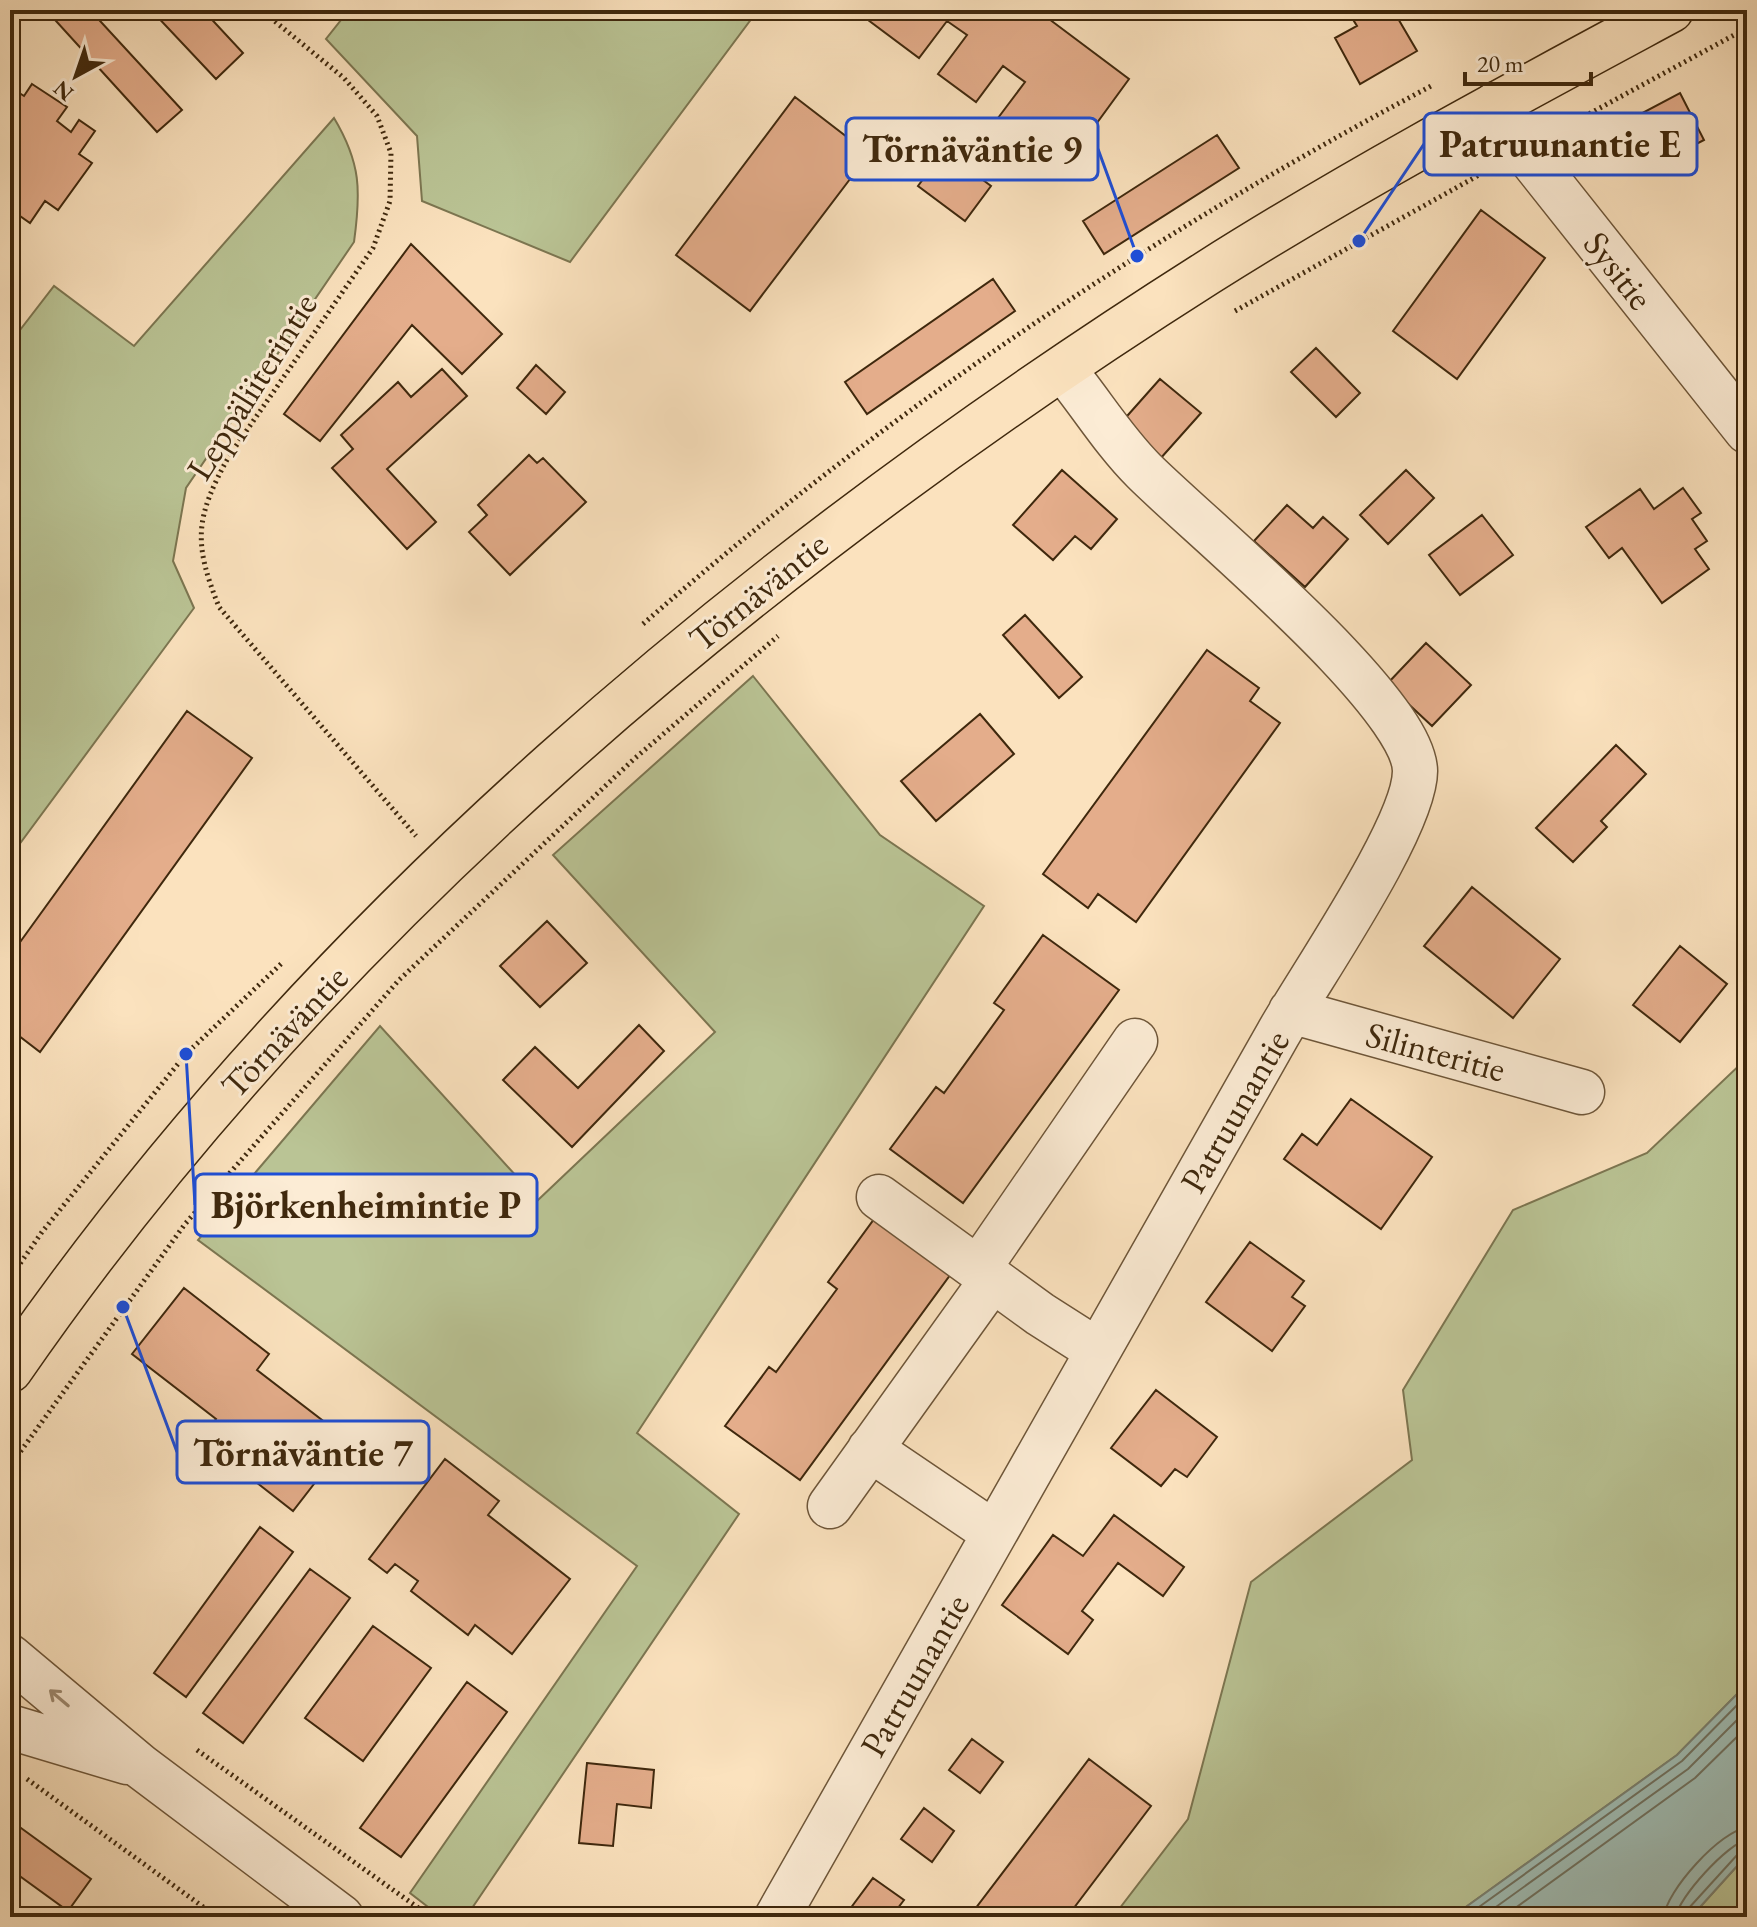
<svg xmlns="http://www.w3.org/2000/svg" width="1757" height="1927" font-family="'EB Garamond',serif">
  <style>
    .green { fill: #bac495; stroke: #7c7651; stroke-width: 2 }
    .water { fill: #9fbdb5; stroke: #798172; stroke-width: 2 }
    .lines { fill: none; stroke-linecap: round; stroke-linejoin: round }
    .shore { stroke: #6f7261; stroke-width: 2 }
    .building { fill: #e4ad8b; stroke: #3f280d; stroke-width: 2 }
    .minor-casing { stroke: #6e5639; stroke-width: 47 }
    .major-casing { stroke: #3f280d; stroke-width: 47 }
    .path { stroke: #3f280d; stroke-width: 5; stroke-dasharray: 2 4; stroke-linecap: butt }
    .minor { stroke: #fcecd5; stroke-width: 44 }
    .major { stroke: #fbe2be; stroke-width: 44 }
    .oneway { stroke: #9e8a71 }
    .labels { text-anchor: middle; stroke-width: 6; stroke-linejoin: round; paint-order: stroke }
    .street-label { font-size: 36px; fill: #3f280d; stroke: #fcecd5 }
    .leader { fill: none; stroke: #1d4ed8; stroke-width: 3 }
    .callout-dot { fill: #1d4ed8; stroke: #fcecd5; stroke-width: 3 }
    .callout { fill: #fcecd5; stroke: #1d4ed8; stroke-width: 3 }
    .callout-label { font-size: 38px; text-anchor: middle; font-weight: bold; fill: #3f280d }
  </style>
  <rect width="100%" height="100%" fill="#fbe2be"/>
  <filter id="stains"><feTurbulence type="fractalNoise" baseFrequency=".0025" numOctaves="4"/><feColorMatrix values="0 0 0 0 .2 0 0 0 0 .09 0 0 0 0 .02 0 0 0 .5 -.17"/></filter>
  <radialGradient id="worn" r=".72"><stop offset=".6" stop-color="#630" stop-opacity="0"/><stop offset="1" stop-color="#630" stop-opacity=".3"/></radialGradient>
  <path class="green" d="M 349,10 L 758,10 L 570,262 L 422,201 L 417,136 L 326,39 Z
    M 334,118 C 361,163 361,191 354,242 L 186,488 L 173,561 L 194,608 L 10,857 L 10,343 L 54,286 L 134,346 Z
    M 753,676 L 880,835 L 984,906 L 637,1433 L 739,1514 L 466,1917 L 441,1917 L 410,1893 L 637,1566 L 198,1240 L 380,1026 L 538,1200 L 715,1032 L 553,855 Z
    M 1747,1058 L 1747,1684 L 1677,1755 L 1452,1917 L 1113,1917 L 1188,1819 L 1251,1582 L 1412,1460 L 1403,1390 L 1513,1210 L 1647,1153 Z
    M 1747,1855 L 1747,1917 L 1691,1917 Z"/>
  <path class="water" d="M 1747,1684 L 1747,1855 L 1691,1917 L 1452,1917 L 1677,1755 Z"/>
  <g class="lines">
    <path class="shore" d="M 1465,1917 L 1682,1761 L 1747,1695
      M 1482,1917 L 1688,1769 L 1747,1710
      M 1503,1917 L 1695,1778 L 1747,1727
      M 1664,1917 C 1665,1892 1722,1829 1747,1828
      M 1676,1917 C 1677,1899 1729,1842 1747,1840
      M 1686,1917 L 1688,1909 L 1738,1854 L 1747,1851"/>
  </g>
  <path class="building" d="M 46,10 L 90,10 L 182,110 L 157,132 Z
    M 151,10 L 203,10 L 243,53 L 216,79 Z
    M 1037,10 L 1129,79 L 1064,168 L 998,118 L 1025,82 L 1003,66 L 976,102 L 938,74 L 967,35 L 947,21 L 919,58 L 856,11 Z
    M 1347,10 L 1393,10 L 1417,51 L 1360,84 L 1335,38 L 1357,26 Z
    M 32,84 L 67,107 L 57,121 L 71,132 L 79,120 L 95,131 L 79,154 L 92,163 L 58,210 L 45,201 L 30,223 L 10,209 L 10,87 L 24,96 Z
    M 1680,93 L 1704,140 L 1640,173 L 1616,127 Z
    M 795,97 L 869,154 L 750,311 L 676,255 Z
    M 1217,135 L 1239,168 L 1104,254 L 1083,221 Z
    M 944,151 L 991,186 L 965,221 L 918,186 Z
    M 1481,210 L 1545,258 L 1457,379 L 1393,331 Z
    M 411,244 L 502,334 L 462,374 L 412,325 L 320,441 L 284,414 Z
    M 993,279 L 1015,311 L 867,414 L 845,382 Z
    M 1316,348 L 1360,393 L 1336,417 L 1291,372 Z
    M 536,365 L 565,392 L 546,414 L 517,388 Z
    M 442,369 L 467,396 L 387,469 L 436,522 L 407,549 L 332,468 L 353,449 L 341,435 L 398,382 L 411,397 Z
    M 1160,379 L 1201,413 L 1160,459 L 1120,424 Z
    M 529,455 L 537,463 L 543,458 L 586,502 L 510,575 L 469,532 L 487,515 L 478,505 Z
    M 1062,470 L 1117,519 L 1091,549 L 1075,536 L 1053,560 L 1013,525 Z
    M 1406,470 L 1434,498 L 1388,544 L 1360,515 Z
    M 1683,488 L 1701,513 L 1692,519 L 1707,541 L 1695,549 L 1709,569 L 1662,603 L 1622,548 L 1609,558 L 1586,527 L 1640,489 L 1654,509 Z
    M 1287,505 L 1313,528 L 1323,517 L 1348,539 L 1305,587 L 1254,541 Z
    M 1482,515 L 1513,555 L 1460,595 L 1429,555 Z
    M 1025,615 L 1082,677 L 1059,698 L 1003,635 Z
    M 1426,643 L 1471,685 L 1432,726 L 1387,684 Z
    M 1207,650 L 1259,688 L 1250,701 L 1280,723 L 1136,922 L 1098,894 L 1088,908 L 1043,874 Z
    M 187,711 L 252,758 L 40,1052 L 10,1029 L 10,956 Z
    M 980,714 L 1014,754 L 936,821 L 901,781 Z
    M 1616,745 L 1646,774 L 1601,821 L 1607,827 L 1573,862 L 1536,828 Z
    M 1472,887 L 1560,959 L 1513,1018 L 1424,946 Z
    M 547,921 L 587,963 L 540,1007 L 500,966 Z
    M 1043,935 L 1119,990 L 963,1203 L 890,1149 L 936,1087 L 944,1093 L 1004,1010 L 994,1003 Z
    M 1680,946 L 1727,984 L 1680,1042 L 1633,1005 Z
    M 639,1025 L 664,1051 L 572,1147 L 503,1080 L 535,1047 L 578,1088 Z
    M 1351,1099 L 1432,1157 L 1381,1229 L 1284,1159 L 1302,1134 L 1317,1145 Z
    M 880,1211 L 956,1267 L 800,1480 L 725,1426 L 769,1367 L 776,1372 L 837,1289 L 828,1282 Z
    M 1250,1242 L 1304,1281 L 1292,1297 L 1305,1306 L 1272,1351 L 1206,1302 Z
    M 184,1288 L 269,1354 L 257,1370 L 348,1440 L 293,1511 L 201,1439 L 216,1419 L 132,1354 Z
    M 1156,1390 L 1217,1437 L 1187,1477 L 1175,1469 L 1161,1486 L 1111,1448 Z
    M 445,1459 L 499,1501 L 488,1515 L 570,1579 L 512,1654 L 475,1625 L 468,1635 L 411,1591 L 418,1581 L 395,1564 L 387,1573 L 369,1559 Z
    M 1114,1515 L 1184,1567 L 1163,1596 L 1118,1563 L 1082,1611 L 1093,1620 L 1068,1654 L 1002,1605 L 1053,1535 L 1083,1556 Z
    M 260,1527 L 293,1552 L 186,1697 L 154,1673 Z
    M 310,1569 L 350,1598 L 243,1743 L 203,1713 Z
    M 373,1626 L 431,1668 L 363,1761 L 305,1718 Z
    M 467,1682 L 507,1712 L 401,1857 L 360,1828 Z
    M 972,1739 L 1003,1762 L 980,1793 L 949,1770 Z
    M 1089,1759 L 1151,1806 L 1067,1917 L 969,1917 Z
    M 587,1763 L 654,1770 L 651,1808 L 617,1804 L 613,1846 L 579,1843 Z
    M 924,1808 L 954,1831 L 932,1862 L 901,1839 Z
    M 10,1820 L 91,1879 L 68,1911 L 10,1869 Z
    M 873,1878 L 904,1900 L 891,1917 L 861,1917 L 850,1909 Z"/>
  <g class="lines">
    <g class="minor-casing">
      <path id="minor" d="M 1496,104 L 1524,150 L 1747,431
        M 1291,1011 L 1582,1092
        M 879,1197 L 1040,1314 L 1098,1351
        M 978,1269 L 1135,1041
        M 870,1449 L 994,1533
        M 830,1506 L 992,1280
        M 10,1657 L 140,1766 L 341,1917
        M 10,1727 L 127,1762
        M 777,1917 C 944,1623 1111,1328 1278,1034 C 1309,979 1415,827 1415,771 C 1414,702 1199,526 1144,471 C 1113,440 1091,403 1063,369"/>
    </g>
    <g class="major-casing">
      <path id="major" d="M 10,1370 C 317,925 753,561 1207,273 C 1357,178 1515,94 1671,10"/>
    </g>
    <path class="path" d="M 261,10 L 344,78 L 377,116 L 391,153 L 390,201 L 373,248 L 229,456 C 195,518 193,542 219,607 L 416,836
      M 1563,128 L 1747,28
      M 1235,311 L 1488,170
      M 643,624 C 883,414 1151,234 1433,85
      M 10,1278 L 42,1232 L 186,1054 L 283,962
      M 10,1466 L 185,1224 L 399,980 L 634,759 L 778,636
      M 197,1750 L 431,1917
      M 27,1779 L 217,1917"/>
    <use href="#minor" class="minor"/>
    <use href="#major" class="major"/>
  </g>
  <defs><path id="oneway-shaft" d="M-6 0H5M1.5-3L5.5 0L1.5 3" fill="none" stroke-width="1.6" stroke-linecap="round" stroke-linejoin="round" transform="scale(2)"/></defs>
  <use class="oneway" href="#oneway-shaft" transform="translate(59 1698) rotate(-140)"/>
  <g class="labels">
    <g class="street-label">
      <text transform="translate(1619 270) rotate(52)" y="13">Sysitie</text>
      <text transform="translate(251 386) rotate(-58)" y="13">Leppäliiterintie</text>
      <text transform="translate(758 591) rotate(-39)" y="13">Törnäväntie</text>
      <text transform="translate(284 1031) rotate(-47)" y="13">Törnäväntie</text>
      <text transform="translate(1436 1051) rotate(15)" y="13">Silinteritie</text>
      <text transform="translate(1234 1111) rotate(-60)" y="13">Patruunantie</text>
      <text transform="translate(914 1675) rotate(-60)" y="13">Patruunantie</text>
    </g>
  </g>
  <path class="leader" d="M1359 241L1424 144M1137 256L1098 149M186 1054L195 1205M123 1307L177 1452"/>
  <g class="callout-dot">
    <circle cx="1359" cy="241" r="8"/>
    <circle cx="1137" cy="256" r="8"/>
    <circle cx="186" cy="1054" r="8"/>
    <circle cx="123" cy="1307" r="8"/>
  </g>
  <g class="callout">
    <rect x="1424" y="113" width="273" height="62" rx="8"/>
    <rect x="846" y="118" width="252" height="62" rx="8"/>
    <rect x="195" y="1174" width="342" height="62" rx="8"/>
    <rect x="177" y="1421" width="252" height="62" rx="8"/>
  </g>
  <g class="callout-label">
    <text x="1560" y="157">Patruunantie E</text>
    <text x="972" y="162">Törnäväntie 9</text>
    <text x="366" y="1218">Björkenheimintie P</text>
    <text x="303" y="1466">Törnäväntie 7</text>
  </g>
  <rect width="1757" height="1927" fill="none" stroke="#fbe2be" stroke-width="40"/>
  <rect x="12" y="12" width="1733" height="1903" fill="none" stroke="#3f280d" stroke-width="4"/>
  <rect x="20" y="20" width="1717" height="1887" fill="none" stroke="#3f280d" stroke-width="2"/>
  <g transform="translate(76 76) rotate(220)" stroke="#fcecd5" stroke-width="6" paint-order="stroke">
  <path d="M0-6L14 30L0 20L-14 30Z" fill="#3f280d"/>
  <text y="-12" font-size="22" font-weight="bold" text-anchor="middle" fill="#3f280d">N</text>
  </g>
  <path d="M1465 72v12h126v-12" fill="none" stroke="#3f280d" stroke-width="4"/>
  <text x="1477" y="72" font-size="24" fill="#3f280d" stroke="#fcecd5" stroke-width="6" paint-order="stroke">20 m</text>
  <rect width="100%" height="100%" filter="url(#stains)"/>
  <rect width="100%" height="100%" fill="url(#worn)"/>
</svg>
